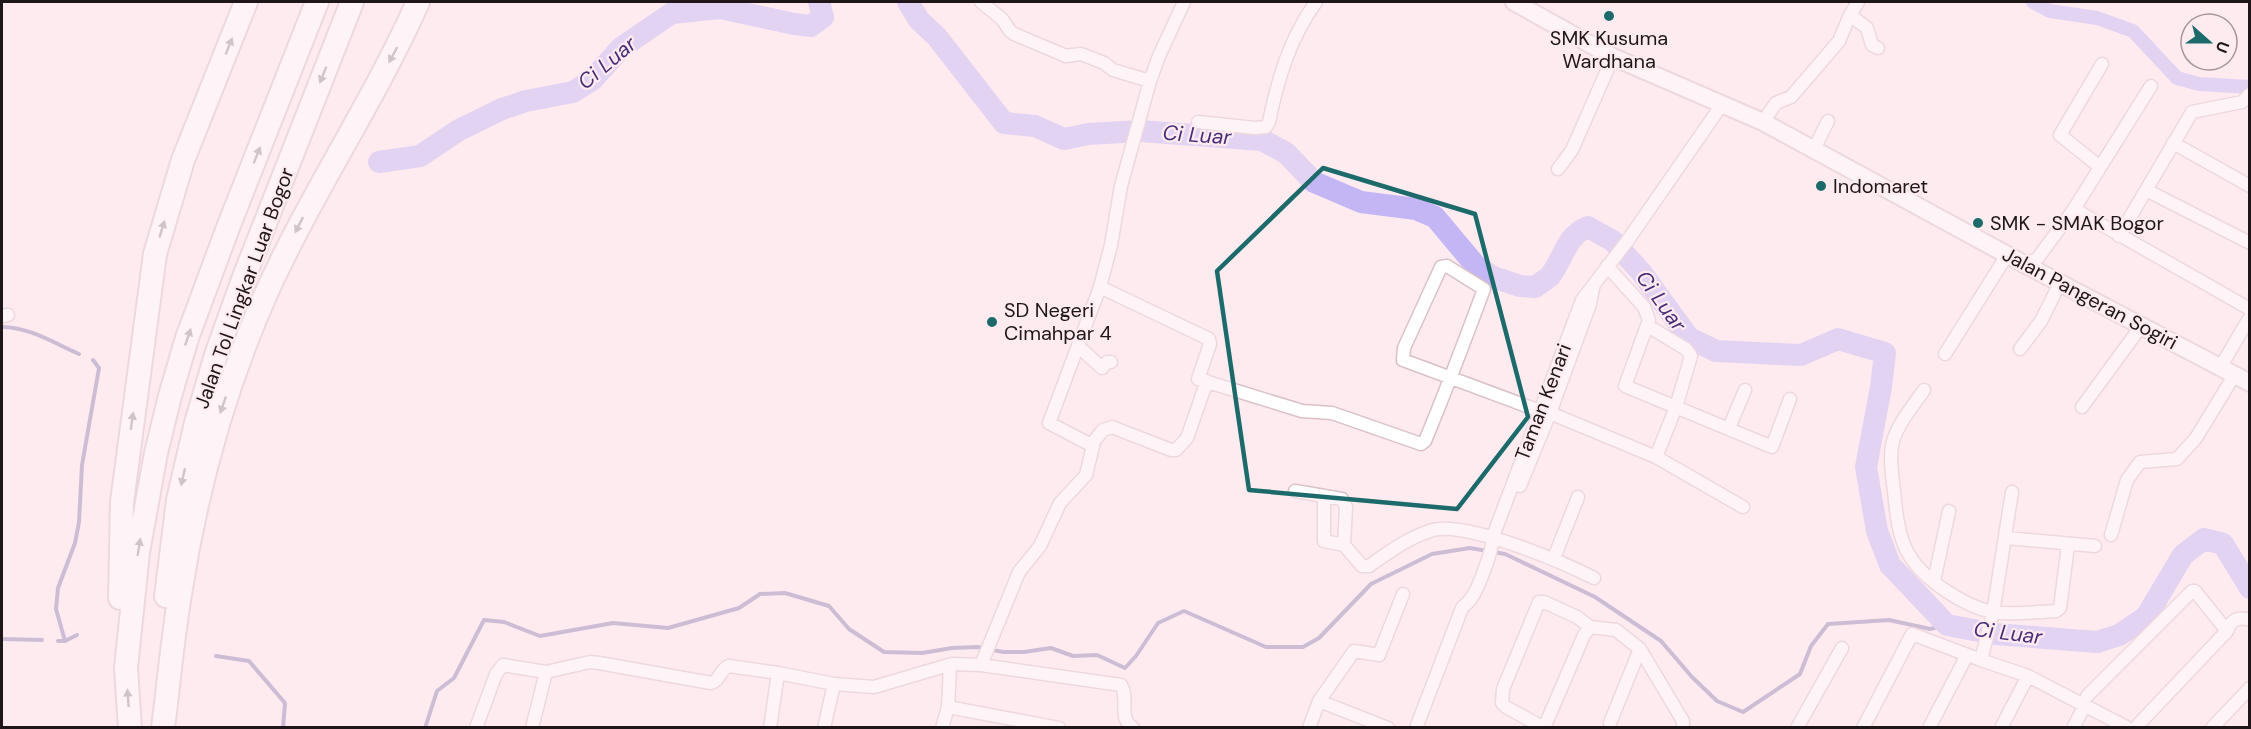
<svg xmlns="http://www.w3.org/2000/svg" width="2251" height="729" font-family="'DM Sans',sans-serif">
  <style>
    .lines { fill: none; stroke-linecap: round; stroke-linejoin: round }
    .stream { stroke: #9286b2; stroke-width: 4 }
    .canal { stroke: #c4b6f4; stroke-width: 14 }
    .river { stroke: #c4b6f4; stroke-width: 22 }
    .street-casing { stroke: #d9c1c7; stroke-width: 15 }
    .secondary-casing { stroke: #d9c1c7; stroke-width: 20 }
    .highway-casing { stroke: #d9c1c7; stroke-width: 26 }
    .street { stroke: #fff; stroke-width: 12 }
    .secondary { stroke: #fff; stroke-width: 16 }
    .highway { stroke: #fff; stroke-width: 22 }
    .oneway { fill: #9a9697 }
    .marked { fill: none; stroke: #1d6a6b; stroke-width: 4.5; stroke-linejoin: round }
    .poi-dot { fill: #1d6a6b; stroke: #feebf0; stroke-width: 2 }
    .labels { text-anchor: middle; stroke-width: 4.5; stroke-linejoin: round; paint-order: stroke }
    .poi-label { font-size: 20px; fill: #1e1618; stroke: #feebf0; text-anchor: start }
    .street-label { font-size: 20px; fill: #1e1618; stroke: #feebf0 }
    .water-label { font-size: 21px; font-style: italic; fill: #462f77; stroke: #feebf0 }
  </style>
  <rect width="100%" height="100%" fill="#feebf0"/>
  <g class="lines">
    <path class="stream" d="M 2,327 C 29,327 54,343 79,354
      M 2,639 L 42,640
      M 58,641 L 65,641 L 77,635
      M 65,641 L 56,609 L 58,588 L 75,543 L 79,522 L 82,465 L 99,368 L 93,360
      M 216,656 L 249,661 L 285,703 L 283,728
      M 425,728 L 437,691 L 454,678 L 484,620 L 504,622 L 540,636 L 613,623 L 668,628 L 739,608 L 760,594 L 785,593 L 829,606 L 849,629 L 884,652 L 922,653 L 952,648 L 978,647 L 1003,652 L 1024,652 L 1051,648 L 1073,656 L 1097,655 L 1125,668 L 1136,656 L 1158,623 L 1184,611 L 1266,647 L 1303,647 L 1319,638 L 1371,584 L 1432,554 L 1470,548 L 1505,554 L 1595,597 L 1661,641 L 1692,677 L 1717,701 L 1743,712 L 1800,674 L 1811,646 L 1828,624 L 1889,620 L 1930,629 L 1947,625"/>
    <path class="canal" d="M 2033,2 L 2050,11 L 2097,18 L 2133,31 L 2177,78 L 2199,84 L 2250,87"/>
    <path class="river" d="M 908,2 L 919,20 L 937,37 L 1004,123 L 1035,126 L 1064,139 L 1088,134 L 1140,131 L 1262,140 L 1286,153 L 1314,182 L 1361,202 L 1416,209 L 1435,217 L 1476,266 L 1493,277 L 1520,286 L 1535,287 C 1539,284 1546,280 1550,276 C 1564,259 1565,236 1588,227 L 1613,241 L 1641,272 L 1689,338 L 1716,351 L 1801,355 L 1838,339 L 1885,353 L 1881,387 L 1866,467 L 1877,531 L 1890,565 L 1947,625 L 1995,634 L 2097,642 L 2119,635 L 2146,617 L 2183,555 L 2204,539 L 2223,544 L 2250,588
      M 379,162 L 420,156 L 459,130 L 502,109 L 526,101 L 573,92 L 592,80 L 622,47 L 672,13 L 720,8 L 794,24 L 811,26 L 823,17 L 819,2"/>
    <g class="street-casing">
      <path id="street" d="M 981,2 L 1002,19 L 1010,31 L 1014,34 L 1066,56 L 1081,54 L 1104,63 L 1113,70 L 1150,81
        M 1850,15 L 1867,28 L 1872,45 L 1878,48
        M 1198,122 L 1255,128 L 1266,127 L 1269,122 C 1278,78 1290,38 1316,2
        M 1763,122 L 1776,103 L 1791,97 L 1839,41 L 1850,15 L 1858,2
        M 2173,143 L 2250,186
        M 1814,149 L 1828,121
        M 2100,167 L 2060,135 L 2102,64
        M 1558,169 L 1572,150 L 1613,57
        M 2146,190 L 2250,243
        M 2074,209 L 2250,309
        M 2119,236 L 2192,112 L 2242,102 L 2250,94
        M 2024,264 L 2037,259 L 2074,209 L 2151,86
        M 1607,266 L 1644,307 L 1649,320 L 1625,386 L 1772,447 L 1790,399
        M 1100,287 L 1209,339 L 1210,344 L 1198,379 L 1302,411 L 1332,413 L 1421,444 L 1425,441 C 1446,391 1465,340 1484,289 L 1447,266 L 1441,267 L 1404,348 L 1403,360 L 1540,411
        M 2,316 L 8,315
        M 1078,346 L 1102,368 L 1107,362 L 1111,362
        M 2020,349 L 2041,321 L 2060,283
        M 1945,354 L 2007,255
        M 2221,366 L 2250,317
        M 1924,390 C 1913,406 1899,422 1893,441 C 1889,455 1892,476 1894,491 C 1896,511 1898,536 1908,553 C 1922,579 1964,606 1992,612 C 2008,615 2040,612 2056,611 L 2060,608 L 2068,545
        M 2082,407 L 2142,325
        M 1550,413 L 1656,457 L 1676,407 L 1691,356 L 1686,349 L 1648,326
        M 1729,428 L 1745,390
        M 1091,445 L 1103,430 L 1112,427 L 1171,450 L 1176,450 L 1187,438 L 1207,381
        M 1656,457 L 1743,507
        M 1520,486 L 1550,413 L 1590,304 L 1593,288
        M 1295,491 L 1342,499 L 1346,507 L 1344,545
        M 1324,496 L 1324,541 L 1344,545 L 1362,566 L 1369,566 C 1389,552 1409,537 1433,530 C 1467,521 1562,562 1594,578
        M 2111,535 L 2127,480 L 2140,462 L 2177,459 L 2196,438 L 2235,374
        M 2007,538 L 2095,546
        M 1554,558 L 1578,497
        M 1934,581 L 1949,511
        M 1590,627 L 1577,617 L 1544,602 L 1539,602 L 1503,689 L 1502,703 L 1506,707 L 1544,728 L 1584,635 L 1590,627 L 1616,630 L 1640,649 L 1683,721 L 1683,728
        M 1981,660 L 2028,676 L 2128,728
        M 981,665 L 1019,572 L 1040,546 L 1060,503 L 1086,475 L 1093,446 L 1049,423 L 1100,287 L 1111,245 L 1121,186 L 1150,81 L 1159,56 L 1184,2
        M 2087,696 L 2192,591 L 2195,591 L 2227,631 C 2231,620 2238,616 2250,620
        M 1319,701 L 1354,651 L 1379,655 L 1403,594
        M 948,707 L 1059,728
        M 1610,723 L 1640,649
        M 2138,725 L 2227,631
        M 476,728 L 496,674 L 503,665 L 546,672 L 590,662 L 599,663 L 711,683 C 720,681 720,669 729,666 L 778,673 L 834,684 L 874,687 L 952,664 L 981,665 L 1121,685 C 1130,700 1117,717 1133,728
        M 532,728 L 546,672
        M 770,728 L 778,673
        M 824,728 L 834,684
        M 942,728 L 948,707 L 950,665
        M 1309,728 L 1319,701 L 1388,728
        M 1416,728 L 1462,608 C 1465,605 1470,601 1472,597 C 1478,589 1494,547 1492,539 L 1582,300 L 1628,240 L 1723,103
        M 1797,728 L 1842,648
        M 1863,728 L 1912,634 L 1981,660 L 1993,613 L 2012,492
        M 1929,728 L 1967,655
        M 2001,728 L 2028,676
        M 2073,728 L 2085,705
        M 2212,728 L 2250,688"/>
    </g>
    <g class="secondary-casing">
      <path id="secondary" d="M 1514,2 L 1613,57 L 1763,122 L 2024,264 L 2250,383"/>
    </g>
    <g class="highway-casing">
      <path id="highway" d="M 166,596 L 178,500 L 196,423 L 216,355 L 244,277 L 352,2
        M 120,598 L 122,502 L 155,254 L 183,160 L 246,2
        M 130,728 L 126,668 L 138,552 L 156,453 L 170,396 L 187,338 L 229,225 L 317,2
        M 163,728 C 169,681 173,634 181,588 C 197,487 224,389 265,296 C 310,195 373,103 418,2"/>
    </g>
    <use href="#street" class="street"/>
    <use href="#secondary" class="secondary"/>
    <use href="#highway" class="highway"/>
  </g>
  <defs><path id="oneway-solid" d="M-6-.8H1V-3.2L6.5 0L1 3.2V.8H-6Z" transform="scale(1.5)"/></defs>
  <g class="oneway">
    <use href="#oneway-solid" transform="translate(229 46) rotate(-68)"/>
    <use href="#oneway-solid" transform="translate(393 55) rotate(118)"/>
    <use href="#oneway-solid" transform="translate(323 75) rotate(112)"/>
    <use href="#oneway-solid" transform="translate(257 155) rotate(-68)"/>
    <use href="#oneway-solid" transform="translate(299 225) rotate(117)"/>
    <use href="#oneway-solid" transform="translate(162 229) rotate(-73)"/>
    <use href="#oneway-solid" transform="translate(188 337) rotate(-71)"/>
    <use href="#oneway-solid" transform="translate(223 405) rotate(109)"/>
    <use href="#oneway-solid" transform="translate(132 421) rotate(-82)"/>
    <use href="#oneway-solid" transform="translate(183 477) rotate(103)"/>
    <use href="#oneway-solid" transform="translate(139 547) rotate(-81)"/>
    <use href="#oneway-solid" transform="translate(128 698) rotate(-94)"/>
  </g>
  <path d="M0 0H2251V729H0ZM 1323,168 L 1475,214 L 1528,417 L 1457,509 L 1249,490 L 1217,271 Z" fill="#feebf0" fill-opacity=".55" fill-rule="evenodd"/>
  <path class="marked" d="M 1323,168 L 1475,214 L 1528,417 L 1457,509 L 1249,490 L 1217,271 Z"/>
  <g class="poi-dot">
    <circle cx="1609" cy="16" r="6"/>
    <circle cx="1821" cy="186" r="6"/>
    <circle cx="1978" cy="223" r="6"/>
    <circle cx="992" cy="322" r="6"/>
  </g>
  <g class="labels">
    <g class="poi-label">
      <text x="1609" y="45" text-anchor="middle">SMK Kusuma<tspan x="1609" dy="23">Wardhana</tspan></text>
      <text x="1833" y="193">Indomaret</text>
      <text x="1990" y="230">SMK - SMAK Bogor</text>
      <text x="1004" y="317">SD Negeri<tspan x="1004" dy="23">Cimahpar 4</tspan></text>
    </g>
    <g class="street-label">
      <text transform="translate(244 288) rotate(-70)" y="7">Jalan Tol Lingkar Luar Bogor</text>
      <text transform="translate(2090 298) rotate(28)" y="7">Jalan Pangeran Sogiri</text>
      <text transform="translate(1543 402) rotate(-69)" y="7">Taman Kenari</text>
    </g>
    <g class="water-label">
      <text transform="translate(607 63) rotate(-40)" y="7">Ci Luar</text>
      <text transform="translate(1197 135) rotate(4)" y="7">Ci Luar</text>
      <text transform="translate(1661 301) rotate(54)" y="7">Ci Luar</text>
      <text transform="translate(2008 633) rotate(7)" y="7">Ci Luar</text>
    </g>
  </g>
  <rect width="2251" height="729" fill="none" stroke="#1e1618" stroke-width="6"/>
  <g transform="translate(2209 42) rotate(111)"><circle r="28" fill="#feebf0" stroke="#a4969a" stroke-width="1.5"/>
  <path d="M0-4.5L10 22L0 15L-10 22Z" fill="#1d6a6b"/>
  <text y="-9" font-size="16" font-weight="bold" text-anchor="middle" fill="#1e1618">U</text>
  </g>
</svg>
